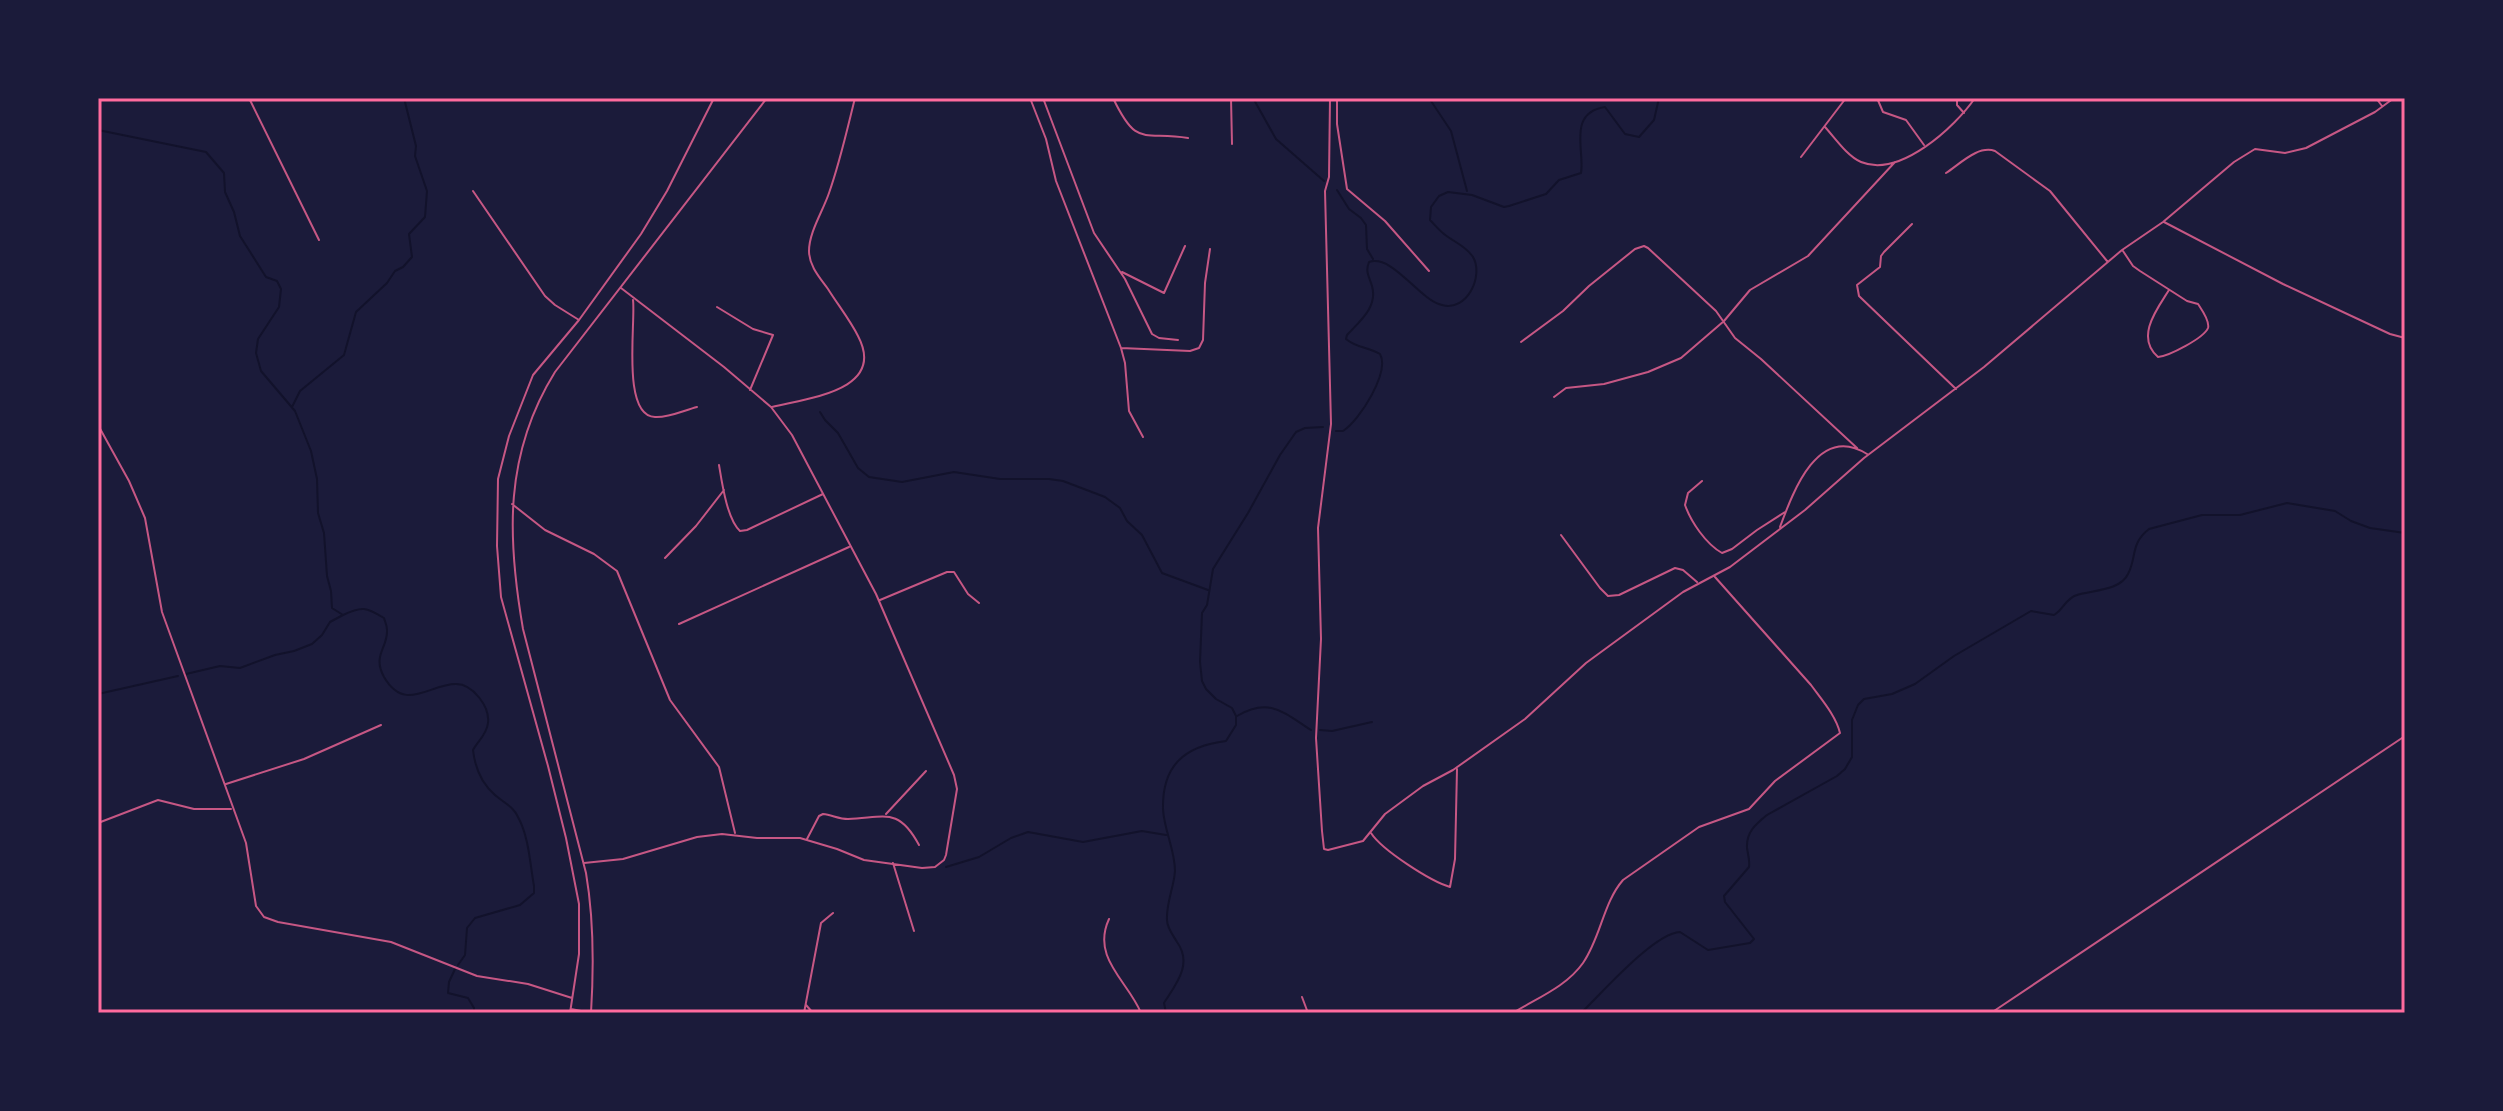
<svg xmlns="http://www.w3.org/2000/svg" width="2503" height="1111" font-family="Figtree,sans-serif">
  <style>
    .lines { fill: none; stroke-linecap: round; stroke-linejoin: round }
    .stream { stroke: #12122b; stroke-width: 2 }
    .minor { stroke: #c65784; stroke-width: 2 }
    .neatline { fill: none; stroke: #ff6b9d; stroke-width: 3 }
  </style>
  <rect width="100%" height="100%" fill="#1b1b3a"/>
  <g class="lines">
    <path class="stream" d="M 1253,98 L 1276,139 L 1324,181
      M 1429,98 L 1451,131 L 1467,191
      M 98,130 L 206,152 L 224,173 L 225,192 L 234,212 L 240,236 L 266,277 L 277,281 L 281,289 L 279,307 L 258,339 L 256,353 L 261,371 L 295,411 L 311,451 L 317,479 L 318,513 L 324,533 L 327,576 L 331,591 L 332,608 L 343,615 C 362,606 366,607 384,618 C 385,622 387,625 387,630 C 388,648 372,655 384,677 C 405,713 429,684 456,684 C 473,684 490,707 488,723 C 487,734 478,741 473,750 C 475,768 481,783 495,795 C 504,803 513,806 518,817 C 529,837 530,864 534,886 L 534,893 L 520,905 L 475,918 L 467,928 L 465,955 L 458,965
      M 1337,190 L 1349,209 L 1361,218 L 1366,225 L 1367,249 L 1373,259
      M 292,407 L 300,391 L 344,355 L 356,312 L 387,283 L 395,271 L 403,267 L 412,257 L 409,234 L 425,217 L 427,191 L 415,156 L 416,146 L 404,98
      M 820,412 L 825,420 L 838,433 L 858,468 L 869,477 L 902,482 L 954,472 L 1000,479 L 1049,479 L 1063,481 L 1105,497 L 1120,508 L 1127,521 L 1142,535 L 1162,573 L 1208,590
      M 1336,431 L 1343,431 C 1360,420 1390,372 1380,354 C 1367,346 1358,349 1346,339 L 1347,335 C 1360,321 1378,307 1372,286 C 1369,276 1365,272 1369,262 C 1393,254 1419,300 1442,305 C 1467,312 1484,276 1473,257 C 1466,246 1454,242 1444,234 C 1439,230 1435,225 1430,220 L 1431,207 L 1439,196 L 1448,192 L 1472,195 L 1504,207 L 1509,206 L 1546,194 L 1559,180 L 1581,173 C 1585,151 1567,113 1605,107 L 1625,134 L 1639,137 L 1654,120 L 1659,98
      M 186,674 L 220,666 L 240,668 L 275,655 L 294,651 L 312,644 L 322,635 L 330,622 L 343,615
      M 98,694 L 178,676
      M 1237,716 C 1269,697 1283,712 1311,730
      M 1320,730 L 1332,731 L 1372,722
      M 946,867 L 979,857 L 1011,838 L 1028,832 L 1083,842 L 1142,831 L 1166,835
      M 455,969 L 449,982 L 448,993 L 468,998 L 474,1008 L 474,1013
      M 1166,1013 L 1164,1003 C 1176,984 1193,964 1177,942 C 1173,935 1167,928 1167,920 C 1166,903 1174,887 1175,871 C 1175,850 1164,830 1163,809 C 1162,765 1185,746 1226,741 L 1236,725 L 1236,716 L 1232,708 L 1216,699 L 1206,689 L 1202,681 L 1200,662 L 1202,613 L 1207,605 L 1213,569 L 1248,513 L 1280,455 L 1296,432 L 1305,428 L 1323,427
      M 1581,1013 C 1601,994 1654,933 1680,932 L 1708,950 L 1750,943 L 1754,939 L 1725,902 L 1724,896 L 1749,867 C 1750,860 1748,855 1747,848 C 1746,832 1756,824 1767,815 L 1837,776 L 1845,769 L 1852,757 L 1852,720 L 1858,705 L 1864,699 L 1892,694 L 1915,684 L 1954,656 L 2031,611 L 2054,615 C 2063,610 2066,598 2077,595 C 2092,590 2120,591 2128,574 C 2137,557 2130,544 2149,529 L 2202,515 L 2240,515 L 2287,503 L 2335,511 L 2351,521 L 2370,528 L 2405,533"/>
    <path class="minor" d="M 249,98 L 319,240
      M 1030,98 L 1046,139 L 1056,181 L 1121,348 L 1125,363 L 1129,411 L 1143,437
      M 1043,98 L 1094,233 L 1125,279 L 1152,334 L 1159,338 L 1178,340
      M 1113,98 C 1137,148 1142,131 1188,138
      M 1231,98 L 1232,144
      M 1330,98 L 1329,177 L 1325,191 L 1331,424 L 1318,528 L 1321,639 L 1316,738 L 1322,831 L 1324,849 L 1328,850 L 1363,841 L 1385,814 L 1423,786 L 1453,770 L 1525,719 L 1586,663 L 1683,592 L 1730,567 L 1805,510 L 1864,458 L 1984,367 L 2122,250 L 2163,222 L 2234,162 L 2255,149 L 2285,153 L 2306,148 L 2375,112 L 2394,98
      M 1337,98 L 1337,124 L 1347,189 L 1385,221 L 1429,271
      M 1877,98 L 1883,112 L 1906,120 L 1924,145
      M 1957,98 L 1957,105 L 1964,113
      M 2376,98 L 2382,106
      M 1825,127 C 1835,138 1847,156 1861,162 C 1900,178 1955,127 1975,98
      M 1801,157 L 1846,98
      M 1946,173 C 1960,164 1978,145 1995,151 L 2050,191 L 2107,261
      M 473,191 L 545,296 L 555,305 L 579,320
      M 2164,222 L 2283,284 L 2390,334 L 2405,338
      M 1912,224 L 1884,252 L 1881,256 L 1880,267 L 1857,285 L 1859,296 L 1956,389
      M 2123,251 L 2133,266 L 2140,271 L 2187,301 L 2198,304 C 2202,310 2210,321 2208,328 C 2204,338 2169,356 2158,357 C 2135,337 2157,309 2169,290
      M 1122,272 L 1164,293 L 1185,246
      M 633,300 C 636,321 621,416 655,417 C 668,418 685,410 697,407
      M 717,307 L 753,329 L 773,335 L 750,390
      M 1521,342 L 1563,311 L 1589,286 L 1635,249 L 1644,246 L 1648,248 L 1716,311 L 1735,338 L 1761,359 L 1857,448
      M 1121,348 L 1190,351 L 1199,348 L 1203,340 L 1205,283 L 1210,249
      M 1554,397 L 1566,388 L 1604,384 L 1648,372 L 1681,358 L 1724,321 L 1750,290 L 1808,256 L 1895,162
      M 772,407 C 807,398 887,391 858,336 C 850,320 838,305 828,289 C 820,278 809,266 809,251 C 809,232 823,211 829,193 C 840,162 847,130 855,98
      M 98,425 L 129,481 L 145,518 L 162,612 L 246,843 L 256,906 L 264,917 L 278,922 L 391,942 L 477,976 L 528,984 L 572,998
      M 719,465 C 722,483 727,519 740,531 L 747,530 L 823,494
      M 1702,481 L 1688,493 L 1685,505 C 1691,522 1706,544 1722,553 L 1732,549 L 1757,530 L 1785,512
      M 512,504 L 545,530 L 594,554 L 617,571 L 670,700 L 719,767 L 735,833
      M 1780,527 C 1793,492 1818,423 1867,454
      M 1561,535 L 1600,588 L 1608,596 L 1619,595 L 1675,568 L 1683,570 L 1697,582
      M 665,558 L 696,526 L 724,490
      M 880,600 L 947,572 L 954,572 L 968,594 L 979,603
      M 679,624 L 849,547
      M 226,784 L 304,759 L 381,725
      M 886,814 L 926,771
      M 98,823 L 158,800 L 194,809 L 231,809
      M 1371,833 C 1382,850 1430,881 1450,887 L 1455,859 L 1457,769
      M 807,839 L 819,816 L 823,814 C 832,815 839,819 848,819 C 884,818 898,806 919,845
      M 584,863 L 623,859 L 697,837 L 722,834 L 757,838 L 800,838 L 837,849 L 864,860 L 922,868 L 935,867 L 944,860 L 946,855 L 957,789 L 954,775 L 876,594 L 792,435 L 771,407 L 724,367 L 621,288
      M 893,863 L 914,931
      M 1109,919 C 1091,958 1128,981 1141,1013
      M 1302,997 L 1308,1013
      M 806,1005 L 813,1013
      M 571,1009 L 591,1013 C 594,965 594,920 586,873 L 523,629 C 507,537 504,454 555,372 L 767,98
      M 570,1013 L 579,954 L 579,904 L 566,838 L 548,766 L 501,597 L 497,546 L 498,479 L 509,436 L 533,375 L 579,320 L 641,234 L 667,191 L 714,98
      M 804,1013 L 821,923 L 833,913
      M 1513,1013 C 1537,998 1566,987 1583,963 C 1601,937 1603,903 1623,880 L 1699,827 L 1749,809 L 1775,781 L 1840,733 C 1836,716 1822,700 1811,685 L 1715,577
      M 1991,1013 L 2405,736"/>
  </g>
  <rect width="2503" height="1111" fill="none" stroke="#1b1b3a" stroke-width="200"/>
  <rect x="100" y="100" width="2303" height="911" class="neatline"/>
</svg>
